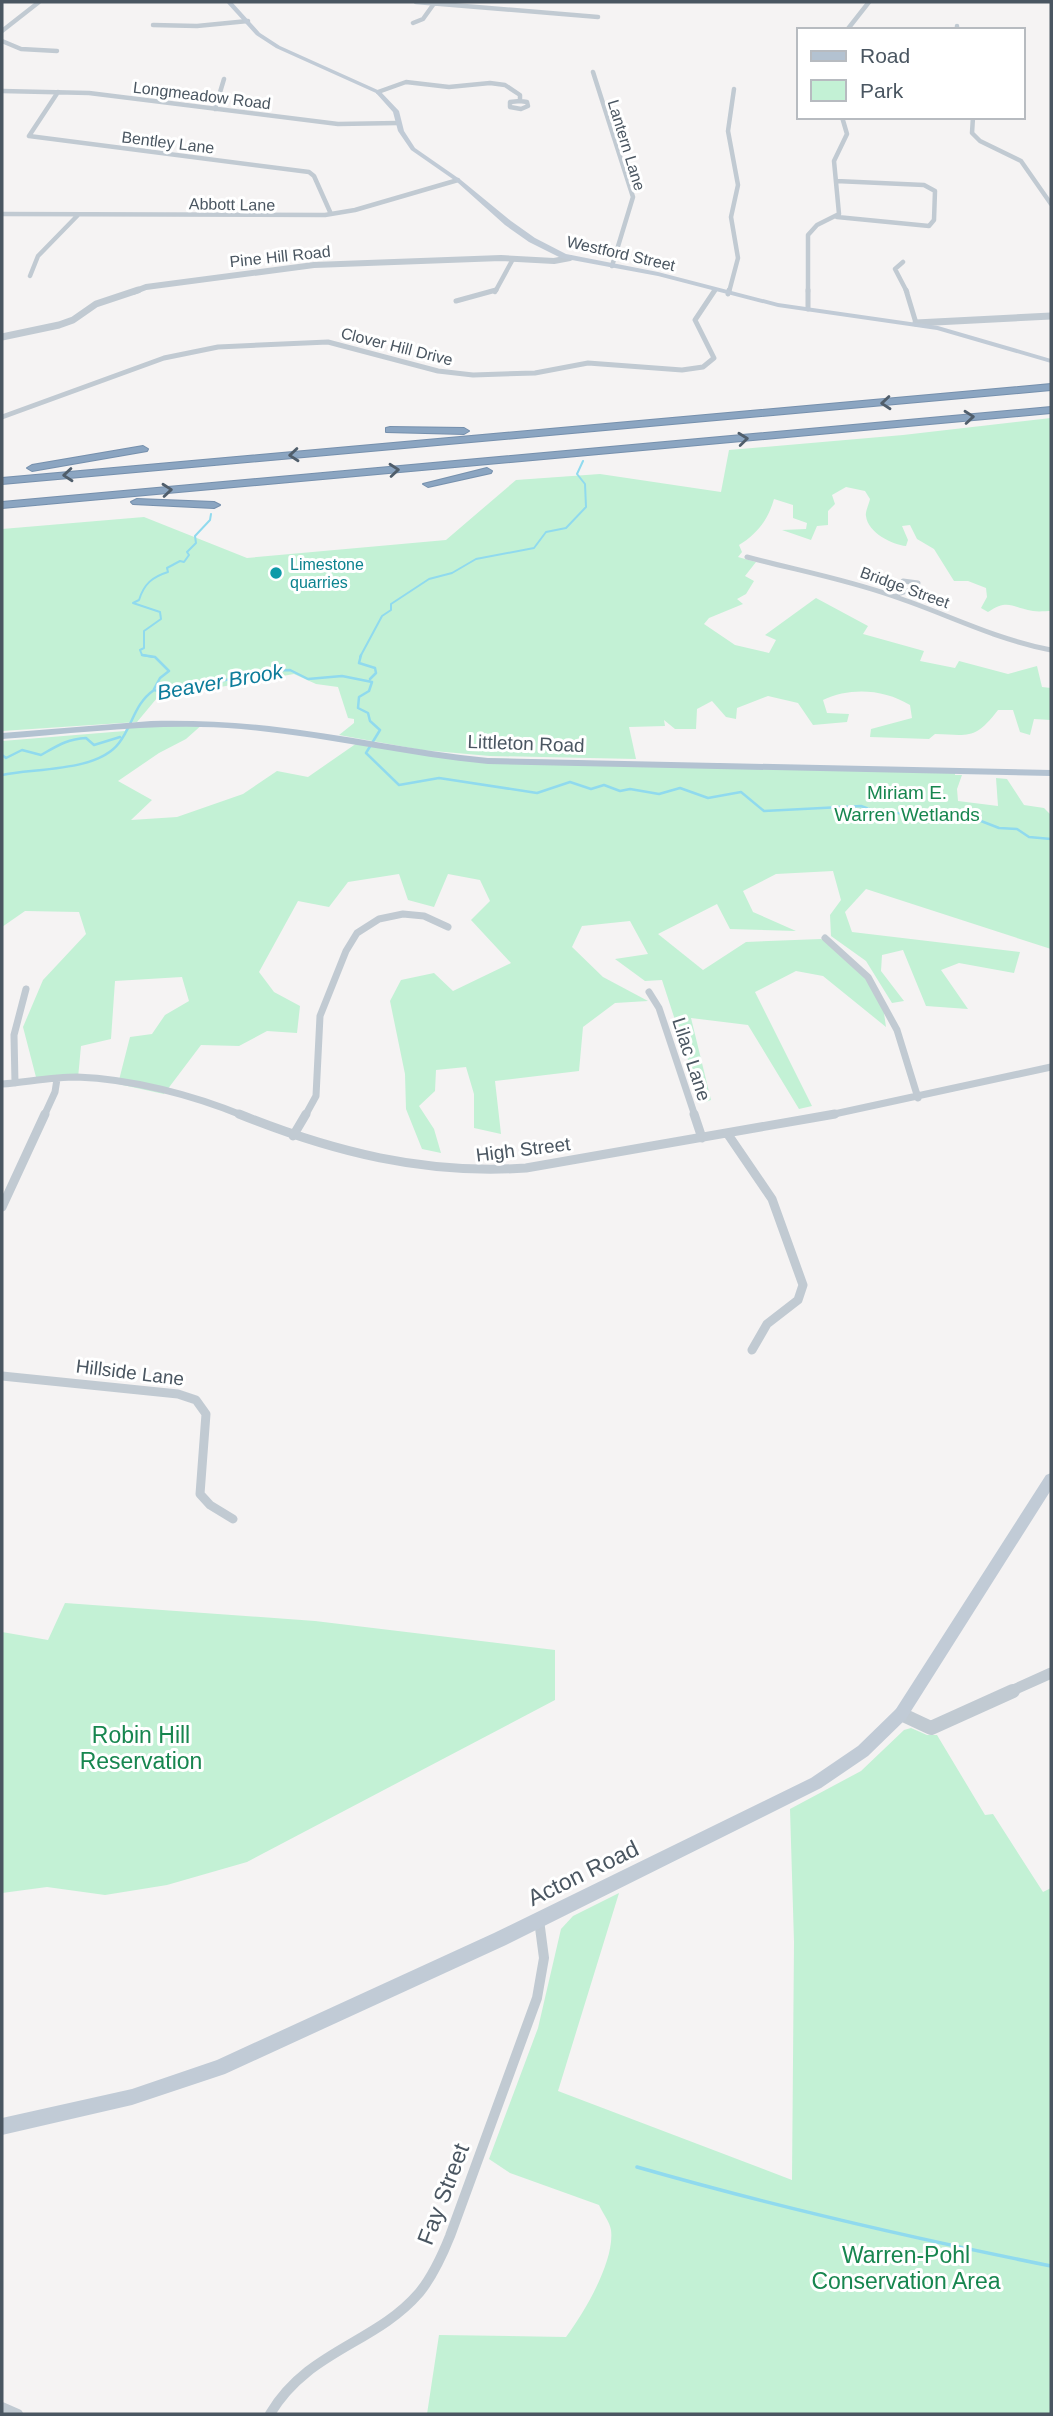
<svg xmlns="http://www.w3.org/2000/svg" width="1053" height="2416" font-family="Arial,sans-serif">
  <style>
    .green { fill: #c3f1d5 }
    .lines { fill: none; stroke-linecap: round; stroke-linejoin: round }
    .stream-far2 { stroke: #90daee; stroke-width: 2 }
    .stream-far1 { stroke: #90daee; stroke-width: 2.5 }
    .stream { stroke: #90daee; stroke-width: 3.5 }
    .motorway-casing { stroke: #7690ad; stroke-width: 2 }
    .minor-far4 { stroke: #c1cad2; stroke-width: 4.5 }
    .minor-far3 { stroke: #c1cad2; stroke-width: 5 }
    .minor-far2 { stroke: #c1cad2; stroke-width: 7 }
    .minor-far1 { stroke: #c1cad2; stroke-width: 9 }
    .minor { stroke: #c1cad2; stroke-width: 10 }
    .tertiary-far3 { stroke: #c1cad2; stroke-width: 6 }
    .tertiary-far2 { stroke: #c1cad2; stroke-width: 7 }
    .tertiary-far1 { stroke: #c1cad2; stroke-width: 11 }
    .tertiary { stroke: #c1cad2; stroke-width: 14 }
    .secondary { fill: #c1cbd6; fill-rule: evenodd }
    .primary { fill: #b3c2d1; fill-rule: evenodd }
    .motorway { fill: #8ba5c1; fill-rule: evenodd }
    .oneway { stroke: #505e6b }
    .culture-dot { fill: #0f9aa8; stroke: #fff; stroke-width: 2.5 }
    .labels { text-anchor: middle; stroke-width: 6; stroke-linejoin: round; paint-order: stroke }
    .far-street-label { font-size: 16px; fill: #4a5661; stroke: #fff }
    .far-culture-label { font-size: 16px; fill: #0d838f; stroke: #fff; text-anchor: start }
    .street-label { font-size: 19px; fill: #4a5661; stroke: #fff }
    .park-label { font-size: 19px; fill: #17864f; stroke: #fff }
    .water-label { font-size: 21px; font-style: italic; fill: #0c7c9b; stroke: #fff }
    .near-park-label { font-size: 23px; fill: #17864f; stroke: #fff }
    .near-street-label { font-size: 23px; fill: #4a5661; stroke: #fff }
  </style>
  <rect width="100%" height="100%" fill="#f5f3f3"/>
  <path class="green" d="M 1051,418 L 1051,611 C 1046,611 1039,612 1033,611 C 1012,608 1009,598 988,612 L 981,608 L 987,597 L 986,588 L 968,581 L 954,581 L 934,549 L 917,539 L 910,525 L 902,526 L 908,540 L 906,546 C 893,545 868,533 866,516 C 865,512 869,504 870,499 L 865,491 L 846,487 L 832,495 L 835,504 L 828,511 L 828,525 L 817,526 L 811,540 L 782,530 L 806,529 L 807,523 L 793,518 L 793,505 L 774,499 C 768,520 757,534 739,545 L 742,552 L 738,557 L 756,562 L 745,576 L 754,581 L 746,594 L 737,599 L 743,604 L 709,618 L 704,624 L 735,645 L 769,653 L 776,640 L 765,635 L 816,598 L 868,626 L 863,634 L 924,651 L 920,661 L 955,668 L 959,661 L 1008,674 L 1037,666 L 1042,687 L 1051,688 L 1051,720 L 1034,719 L 1030,735 L 1020,732 L 1013,710 L 998,710 C 975,740 969,735 935,734 L 929,739 L 870,737 L 871,729 L 912,718 L 910,705 C 884,689 850,687 823,700 L 827,713 L 849,714 L 847,722 L 813,725 L 798,703 L 768,696 L 737,708 L 736,719 L 726,717 L 712,701 L 697,709 L 696,729 L 675,729 L 664,720 L 665,726 L 629,727 L 636,759 L 490,756 L 422,750 L 339,735 L 354,723 L 354,719 L 348,718 L 338,687 L 316,684 L 294,674 L 157,698 L 137,722 L 2,731 L 2,529 L 144,517 L 247,558 L 446,540 L 516,480 L 600,474 L 721,492 L 729,450 L 903,435 Z
    M 204,723 L 186,739 L 159,753 L 118,781 L 152,800 L 131,820 L 177,817 L 243,794 L 277,771 L 308,777 L 357,743 L 442,757 L 955,771 L 955,775 L 962,775 L 957,789 L 958,801 L 998,806 L 996,778 L 1007,779 L 1024,805 L 1044,808 L 1051,815 L 1051,949 L 866,889 L 845,912 L 852,932 L 1020,952 L 1014,973 L 959,963 L 941,970 L 968,1009 L 926,1006 L 903,950 L 882,955 L 881,971 L 904,1001 L 892,1003 L 866,961 L 831,936 L 830,915 L 841,900 L 833,871 L 776,874 L 743,891 L 753,912 L 796,931 L 730,929 L 717,904 L 658,934 L 703,970 L 746,942 L 821,939 L 847,956 L 868,977 L 883,1006 L 886,1027 L 823,976 L 796,971 L 755,992 L 812,1106 L 799,1109 L 748,1025 L 691,1018 L 711,1100 L 702,1103 L 662,980 L 645,981 L 615,959 L 648,954 L 630,921 L 582,926 L 572,947 L 603,977 L 648,1001 L 615,1003 L 583,1027 L 579,1071 L 495,1081 L 501,1134 L 474,1128 L 474,1094 L 466,1067 L 436,1070 L 435,1091 L 419,1106 L 434,1129 L 441,1153 L 422,1149 L 406,1109 L 405,1074 L 390,1001 L 401,980 L 434,973 L 453,991 L 511,963 L 471,920 L 490,901 L 480,880 L 448,874 L 434,907 L 408,900 L 399,874 L 348,882 L 329,907 L 298,901 L 259,972 L 274,992 L 300,1006 L 297,1033 L 267,1031 L 239,1046 L 201,1045 L 164,1094 L 118,1084 L 130,1037 L 152,1034 L 165,1015 L 189,1001 L 182,977 L 115,981 L 111,1039 L 81,1046 L 78,1078 L 37,1081 L 23,1027 L 43,980 L 86,934 L 79,912 L 25,911 L 2,927 L 2,741 L 125,731 L 127,726 Z
    M 65,1603 L 315,1621 L 555,1650 L 555,1700 L 247,1862 L 167,1885 L 105,1895 L 47,1887 L 2,1893 L 2,1632 L 48,1640 Z
    M 911,1728 L 927,1735 L 937,1735 L 985,1815 L 993,1814 L 1043,1892 L 1051,1888 L 1051,2414 L 427,2414 L 439,2335 L 566,2337 C 584,2313 615,2261 611,2230 C 610,2222 602,2212 599,2205 L 510,2173 L 489,2159 L 538,2028 L 561,1929 L 573,1916 L 619,1893 L 558,2091 L 792,2180 L 794,1942 L 790,1809 L 861,1771 L 904,1730 Z"/>
  <g class="lines">
    <path class="stream-far2" d="M 153,657 L 142,655 L 140,650 L 144,648 L 144,631 L 161,619 L 160,612 L 133,603 L 139,600 C 144,584 152,577 168,572 L 167,568 L 180,561 L 184,562 L 189,555 L 187,552 L 196,543 L 195,536 L 210,520 L 211,514
      M 360,657 L 382,616 L 391,610 L 391,604 L 429,579 L 452,573 L 476,559 L 534,548 L 546,532 L 566,528 L 586,507 L 585,484 L 577,474 L 583,461"/>
    <path class="stream-far1" d="M 142,655 L 155,657 L 169,671 L 160,678 L 154,689
      M 361,655 L 359,663 L 375,668 L 376,673 L 370,679
      M 2,755 L 6,758 L 22,750 L 41,755 C 57,746 67,739 86,738 L 94,745 L 120,737
      M 2,775 C 35,768 97,772 119,743 C 133,725 134,704 154,690 L 170,694 L 191,683 L 209,688 L 225,680 L 252,676 L 263,671 L 290,670 L 308,679 L 342,676 L 372,682 L 369,691 L 359,697 L 358,708 L 368,713 L 370,721 L 380,730 L 366,753 L 399,785 L 439,778 L 537,793 L 570,782 L 591,789 L 604,785 L 620,791 L 630,789 L 659,794 L 680,788 L 708,798 L 741,792 L 764,811 L 861,806 L 880,813 L 963,814 L 999,828 L 1017,829 L 1029,837 L 1051,839"/>
    <path class="stream" d="M 637,2167 C 773,2206 912,2238 1051,2266"/>
    <g class="motorway-casing">
      <path id="motorway" d="M 1051,384 L 1051,390 L 2,484 L 2,478 Z
        M 1051,407 L 1051,413 L 2,508 L 2,502 Z
        M 390,427 L 464,428 L 469,431 L 464,434 L 386,432 L 386,428 Z
        M 143,446 L 148,449 L 147,451 L 32,471 L 27,468 L 32,465 Z
        M 487,468 L 492,471 L 491,473 L 428,487 L 423,484 Z
        M 137,499 L 214,502 L 220,505 L 214,508 L 133,504 L 131,502 Z"/>
    </g>
    <path class="minor-far4" d="M 416,2 L 598,17
      M 413,23 L 423,19 L 433,5
      M 153,25 L 197,26 L 248,21
      M 957,26 L 957,30
      M 847,30 L 869,2
      M 2,31 L 39,2
      M 2,41 L 21,49 L 57,51
      M 593,72 L 633,197 L 612,266
      M 2,91 L 89,93 L 338,124 L 398,123
      M 58,92 L 29,136 L 309,172 L 314,176 L 331,214
      M 378,92 L 406,82 L 449,87 L 490,83 L 505,85 L 520,95 L 520,101
      M 520,101 L 527,102 L 528,106 L 521,109 L 510,107 L 510,102 Z
      M 215,109 L 224,79
      M 973,117 L 972,133 L 980,141 L 1021,161 L 1051,204
      M 836,181 L 924,185 L 935,191 L 934,220 L 929,226 L 837,217
      M 2,214 L 325,215 L 355,210 L 458,180
      M 903,262 L 895,269 L 907,292
      M 30,276 L 38,256 L 78,215
      M 495,292 L 513,259
      M 729,292 L 738,258 L 731,217 L 738,185 L 728,131 L 734,89
      M 808,292 L 808,235 L 817,225 L 839,214 L 834,161 L 847,134 L 842,117"/>
    <path class="minor-far3" d="M 808,290 L 808,309
      M 906,290 L 916,323
      M 728,294 L 729,290
      M 456,301 L 496,290
      M 2,417 L 164,358 L 218,347 L 328,342 L 438,371 L 473,375 L 535,373 L 588,363 L 682,370 L 703,367 L 714,358 L 695,320 L 715,290
      M 747,557 C 796,570 845,579 893,596 C 947,614 994,639 1051,650
      M 897,597 L 903,581 L 918,583 L 916,588 L 901,593"/>
    <path class="minor-far2" d="M 825,938 L 868,977 L 897,1030 L 918,1098
      M 649,992 L 659,1008 L 695,1116
      M 15,1083 L 14,1035 L 26,989
      M 2,1084 C 27,1082 52,1077 77,1077 C 132,1079 193,1095 244,1116
      M 44,1116 L 55,1092 L 57,1079
      M 305,1116 L 316,1096 L 320,1016 L 346,951 L 357,933 L 379,919 L 403,914 L 424,916 L 448,927
      M 825,1116 L 1051,1067"/>
    <path class="minor-far1" d="M 239,1114 C 333,1152 425,1175 526,1168 L 835,1114
      M 694,1114 L 702,1138
      M 727,1133 L 772,1199 L 803,1285 L 798,1300 L 767,1324 L 752,1350
      M 293,1136 L 306,1114
      M 2,1207 L 45,1114
      M 2,1376 L 178,1394 L 196,1400 L 206,1414 L 200,1494 L 210,1505 L 233,1519"/>
    <path class="minor" d="M 2,2407 L 18,2414
      M 270,2414 C 308,2350 375,2344 419,2293 C 433,2276 442,2256 450,2236 L 537,1998 L 544,1958 L 539,1920"/>
    <path class="tertiary-far3" d="M 133,292 L 146,287 L 314,265 L 501,258 L 554,261 L 570,258"/>
    <path class="tertiary-far2" d="M 916,323 L 1051,316
      M 2,337 L 59,325 L 73,320 L 96,304 L 138,290"/>
    <path class="tertiary-far1" d="M 1009,1692 L 1051,1673"/>
    <path class="tertiary" d="M 901,1714 L 931,1728 L 1013,1691"/>
    <path class="secondary" d="M 226,2 L 232,2 L 260,33 L 280,46 L 380,91 L 399,111 L 404,131 L 415,148 L 461,180 L 511,221 L 535,238 L 566,254 L 658,272 L 778,303 L 938,326 L 1051,359 L 1051,363 L 937,330 L 778,307 L 658,276 L 561,258 L 529,242 L 505,225 L 457,182 L 411,150 L 398,131 L 393,112 L 376,93 L 276,48 L 256,35 Z
      M 1051,1473 L 1051,1490 L 906,1719 L 868,1756 L 821,1788 L 506,1945 L 225,2074 L 132,2105 L 2,2135 L 2,2118 L 132,2089 L 217,2060 L 494,1933 L 811,1778 L 858,1746 L 896,1709 L 1046,1475 Z"/>
    <path class="primary" d="M 151,721 C 191,720 230,722 269,726 C 343,734 415,751 488,758 L 1051,770 L 1051,776 L 488,764 C 405,756 324,736 241,729 C 161,722 81,733 2,739 L 2,733 Z"/>
    <use href="#motorway" class="motorway"/>
  </g>
  <defs><path id="oneway-chevron" d="M-2-3.5L2.5 0L-2 3.5" fill="none" stroke-width="1.6" stroke-linecap="round" stroke-linejoin="round" transform="scale(1.75)"/></defs>
  <g class="oneway">
    <use href="#oneway-chevron" transform="translate(886 403) rotate(175)"/>
    <use href="#oneway-chevron" transform="translate(969 417) rotate(-5)"/>
    <use href="#oneway-chevron" transform="translate(743 439) rotate(-6)"/>
    <use href="#oneway-chevron" transform="translate(294 455) rotate(175)"/>
    <use href="#oneway-chevron" transform="translate(394 470) rotate(-5)"/>
    <use href="#oneway-chevron" transform="translate(68 475) rotate(175)"/>
    <use href="#oneway-chevron" transform="translate(167 490) rotate(-5)"/>
  </g>
  <circle class="culture-dot" cx="276" cy="573" r="7"/>
  <g class="labels">
    <g class="far-street-label">
      <text transform="translate(202 95) rotate(7)" y="6">Longmeadow Road</text>
      <text transform="translate(168 142) rotate(7)" y="6">Bentley Lane</text>
      <text transform="translate(627 145) rotate(73)" y="6">Lantern Lane</text>
      <text transform="translate(232 204) rotate(1)" y="6">Abbott Lane</text>
      <text transform="translate(621 253) rotate(13)" y="6">Westford Street</text>
      <text transform="translate(280 256) rotate(-6)" y="6">Pine Hill Road</text>
      <text transform="translate(397 346) rotate(14)" y="6">Clover Hill Drive</text>
      <text transform="translate(905 587) rotate(20)" y="6">Bridge Street</text>
    </g>
    <g class="far-culture-label">
      <text x="290" y="570">Limestone<tspan x="290" dy="18">quarries</tspan></text>
    </g>
    <g class="street-label">
      <text transform="translate(526 743) rotate(2)" y="7">Littleton Road</text>
      <text transform="translate(692 1059) rotate(72)" y="7">Lilac Lane</text>
      <text transform="translate(523 1149) rotate(-7)" y="7">High Street</text>
      <text transform="translate(130 1372) rotate(7)" y="7">Hillside Lane</text>
    </g>
    <g class="park-label">
      <text x="907" y="799">Miriam E.<tspan x="907" dy="22">Warren Wetlands</tspan></text>
    </g>
    <g class="water-label">
      <text transform="translate(220 682) rotate(-10)" y="7">Beaver Brook</text>
    </g>
    <g class="near-park-label">
      <text x="141" y="1743">Robin Hill<tspan x="141" dy="26">Reservation</tspan></text>
      <text x="906" y="2263">Warren-Pohl<tspan x="906" dy="26">Conservation Area</tspan></text>
    </g>
    <g class="near-street-label">
      <text transform="translate(583 1873) rotate(-26)" y="8">Acton Road</text>
      <text transform="translate(443 2194) rotate(-69)" y="8">Fay Street</text>
    </g>
  </g>
  <rect width="1053" height="2416" fill="none" stroke="#4a5661" stroke-width="7"/>
  <rect x="797" y="28" width="228" height="91" fill="#ffffff" stroke="#b7bbc0" stroke-width="2"/>
  <rect x="811" y="51" width="35" height="10" fill="#b3c2d1" stroke="#b7bbc0" stroke-width="2"/>
  <text x="860" y="63" font-size="21" fill="#4a5661">Road</text>
  <rect x="811" y="80" width="35" height="21" fill="#c3f1d5" stroke="#b7bbc0" stroke-width="2"/>
  <text x="860" y="98" font-size="21" fill="#4a5661">Park</text>
</svg>
